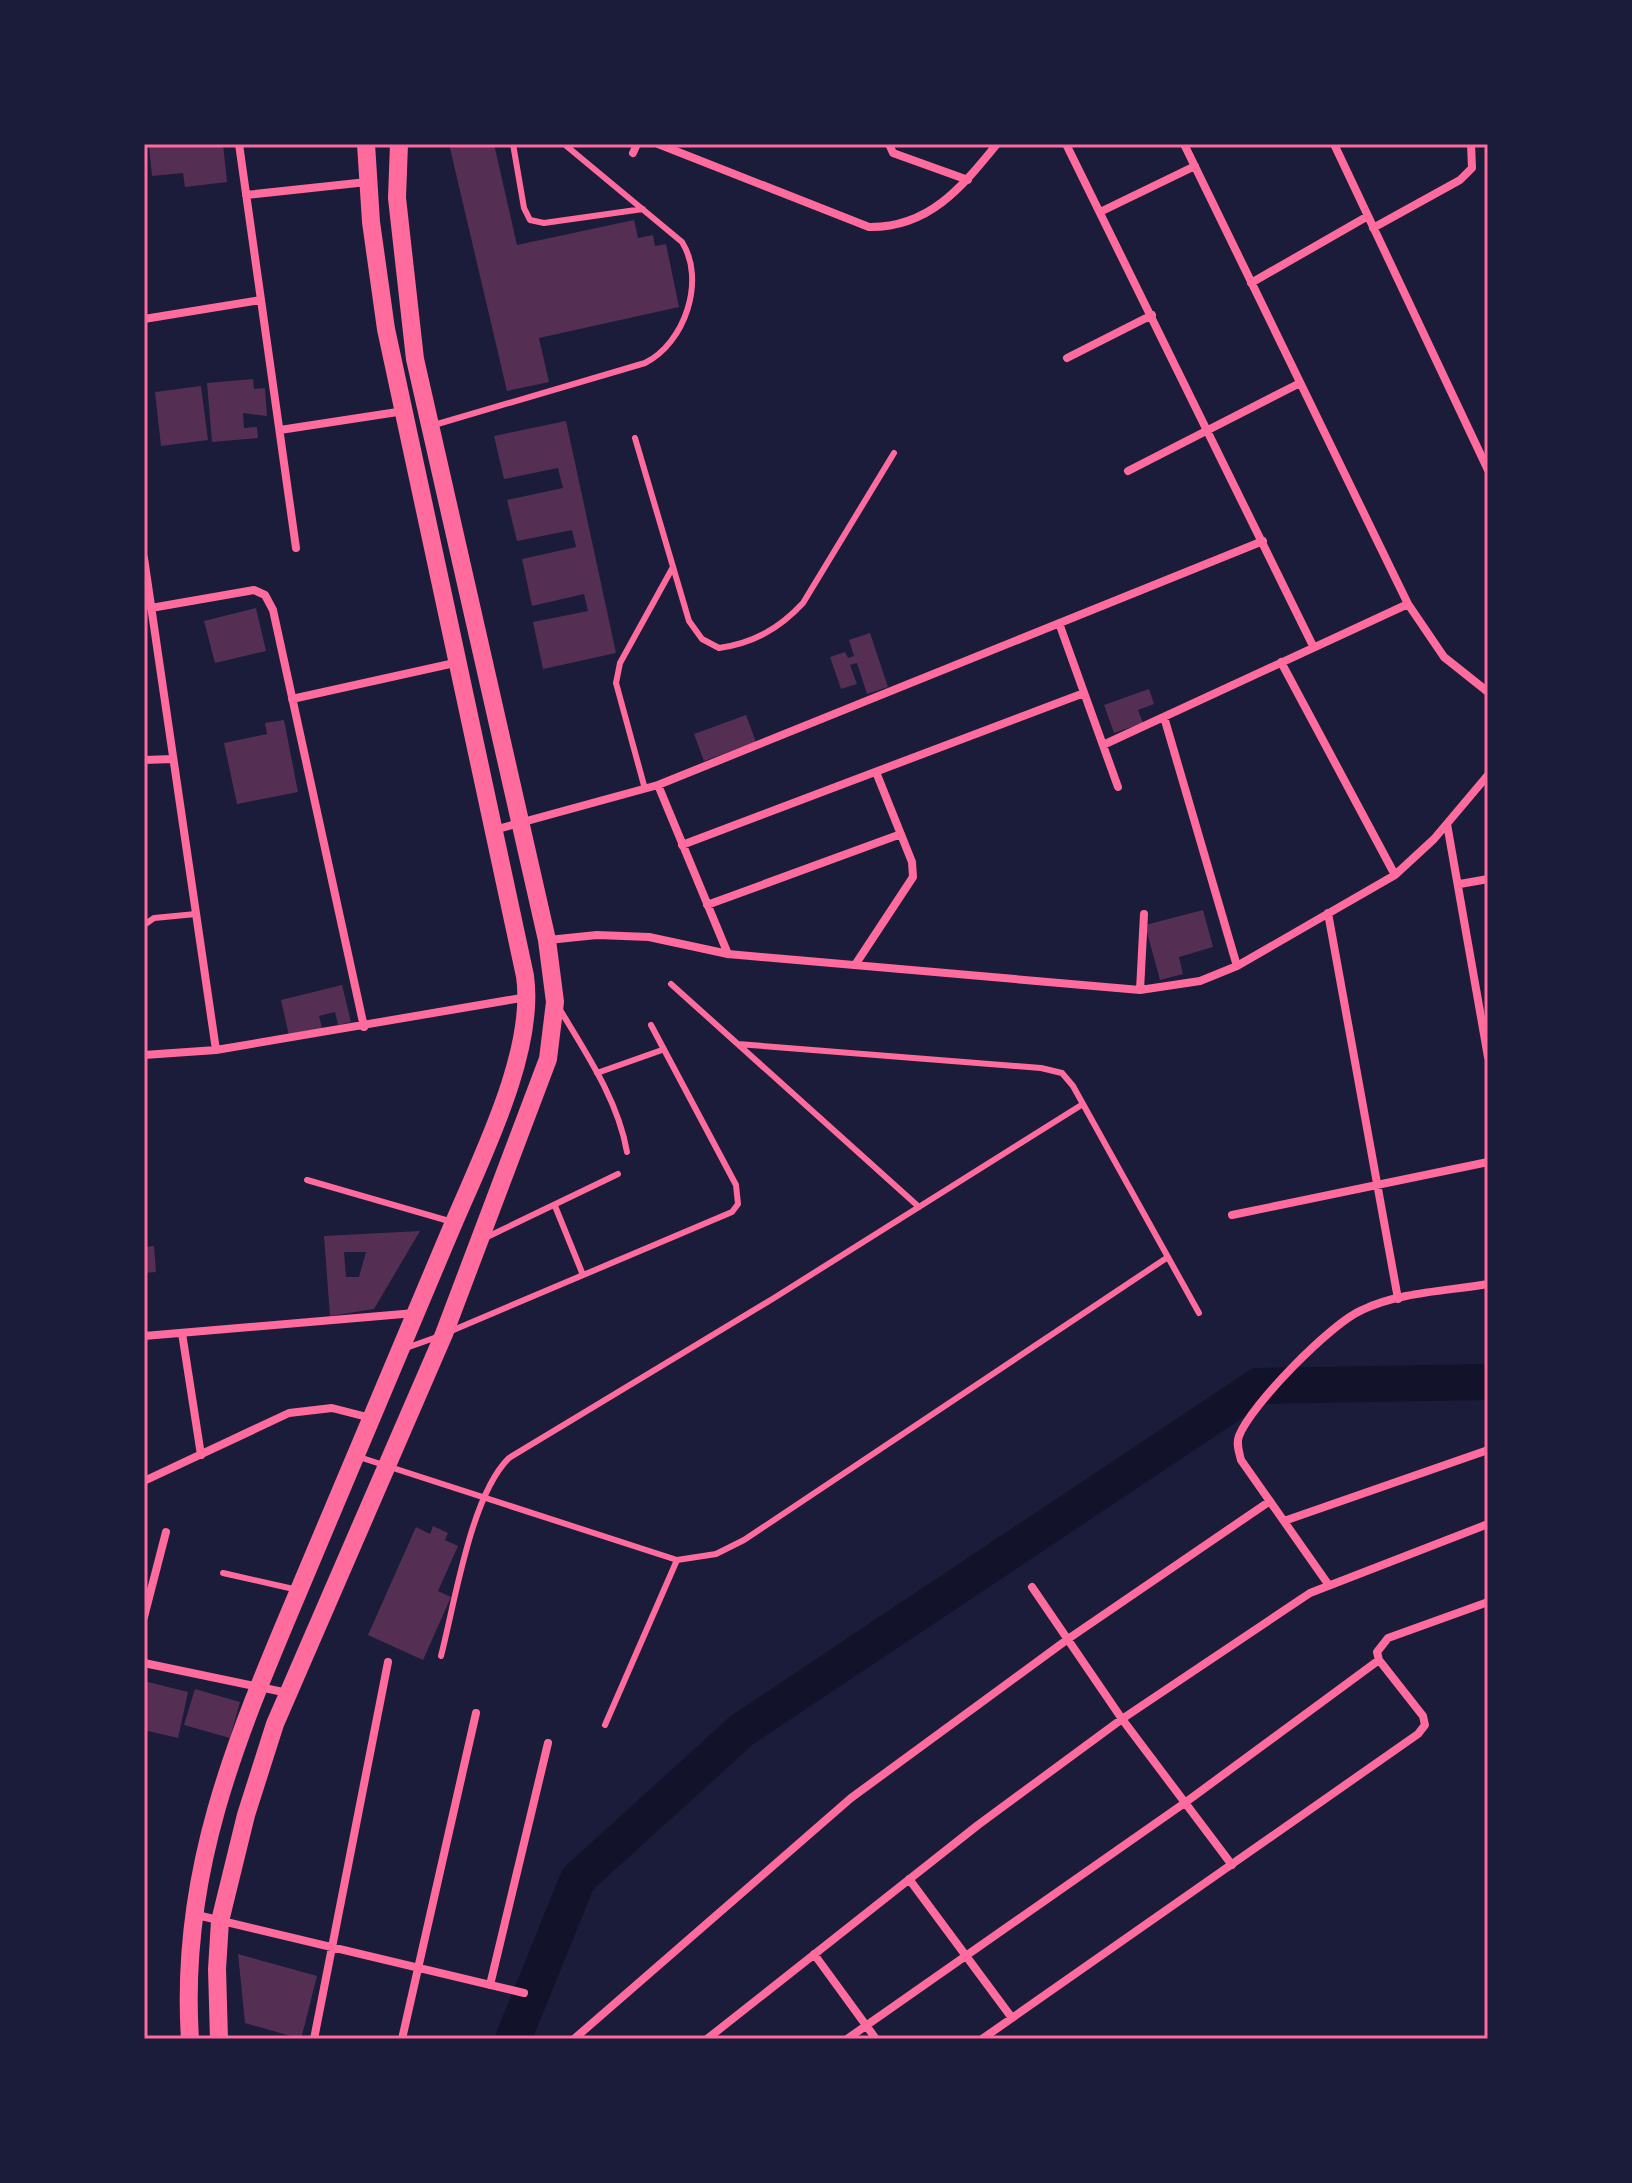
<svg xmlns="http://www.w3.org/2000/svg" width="1632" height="2183" font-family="Roboto,sans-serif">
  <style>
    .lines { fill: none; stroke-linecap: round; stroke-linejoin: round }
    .river { stroke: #12122b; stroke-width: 36 }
    .building { fill: #542f53; fill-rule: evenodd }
    .service { stroke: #ff6b9d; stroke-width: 6 }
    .minor { stroke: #ff6b9d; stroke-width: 8 }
    .primary { stroke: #ff6b9d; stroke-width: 18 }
    .neatline { fill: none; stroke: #ff6b9d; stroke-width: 3 }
  </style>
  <rect width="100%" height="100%" fill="#1b1b3a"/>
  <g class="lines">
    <path class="river" d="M 513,2039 L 578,1879 L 742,1730 L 1258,1386 L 1488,1382"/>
  </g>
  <path class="building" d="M 166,144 L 223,144 L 227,182 L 185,187 L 183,173 L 152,176 L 149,146 Z
    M 449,144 L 494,144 L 517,245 L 634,220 L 638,238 L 653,235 L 655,246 L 666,244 L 679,307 L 539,338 L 549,382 L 507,391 Z
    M 253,379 L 254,389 L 265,388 L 267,416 L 243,413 L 244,428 L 257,427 L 258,438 L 212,442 L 207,383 Z
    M 201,386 L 208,440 L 161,446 L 155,392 Z
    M 566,421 L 616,653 L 543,669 L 533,622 L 588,611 L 584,594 L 532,606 L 522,559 L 576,547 L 572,530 L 517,541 L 507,500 L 563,488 L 558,468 L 504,479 L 494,436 Z
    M 256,608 L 266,651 L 215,663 L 204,621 Z
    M 870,633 L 888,687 L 867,694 L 857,663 L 850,665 L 857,684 L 841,689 L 830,657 L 845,652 L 848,658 L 854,656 L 849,640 Z
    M 1149,689 L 1154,704 L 1138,710 L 1143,723 L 1114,733 L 1104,705 Z
    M 746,715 L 756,742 L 704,761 L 694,734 Z
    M 284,720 L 298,792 L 237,804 L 224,743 L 267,734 L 265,723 Z
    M 1203,910 L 1213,947 L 1179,957 L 1183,974 L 1160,980 L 1145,925 Z
    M 342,985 L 351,1022 L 338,1025 L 335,1012 L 319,1016 L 322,1028 L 289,1036 L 281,1000 Z
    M 420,1231 L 374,1309 L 330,1316 L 324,1236 ZM 344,1252 L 366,1252 L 359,1277 L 346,1277 Z
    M 154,1246 L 156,1272 L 144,1273 L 144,1247 Z
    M 433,1526 L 448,1533 L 445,1540 L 458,1546 L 438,1591 L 451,1597 L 423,1660 L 368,1635 L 416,1527 L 430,1534 Z
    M 144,1681 L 188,1692 L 178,1738 L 144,1730 Z
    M 195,1689 L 240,1702 L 230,1738 L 184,1725 Z
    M 238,1954 L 317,1976 L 301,2039 L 245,2023 Z"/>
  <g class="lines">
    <path class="service" d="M 513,144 L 524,208 L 530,220 L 544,223 L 643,209
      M 434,425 L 645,363 C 685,343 706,280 682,242 L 564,144
      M 635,438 L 689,621 L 702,639 L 719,648 C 753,643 779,629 803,603 L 894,453
      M 645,789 L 616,683 L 620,663 L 673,567
      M 144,925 L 154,918 L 196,914
      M 671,984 L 919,1207
      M 559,1008 C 586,1053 618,1100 627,1152
      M 738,1044 L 1041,1068 L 1062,1073 L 1073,1086 L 1199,1313
      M 597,1073 L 662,1050
      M 307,1180 L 449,1221
      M 555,1206 L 583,1275
      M 485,1238 L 618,1174
      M 451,1331 L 732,1212 L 738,1204 L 736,1185 L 651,1025
      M 406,1348 L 437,1337
      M 359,1457 L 677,1560 L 716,1554 L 744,1540 L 1168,1257
      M 223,1573 L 298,1590
      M 441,1656 C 455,1602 471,1495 509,1458 L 774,1298 L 1083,1104
      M 605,1725 L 677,1560"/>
    <path class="minor" d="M 239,144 L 296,548
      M 658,144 L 869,227 C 929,228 962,187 997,144
      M 889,144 L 893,153 L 968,180
      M 1066,144 L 1313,646
      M 1184,144 L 1408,604 L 1444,657 L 1488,692
      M 1334,144 L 1488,470
      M 633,153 L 637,144
      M 246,195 L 367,182
      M 1100,212 L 1195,166
      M 1373,228 L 1460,180 L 1472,168 L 1471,144
      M 1251,283 L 1368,216
      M 144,319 L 261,300
      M 1067,358 L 1152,315
      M 280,430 L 404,411
      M 1128,471 L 1300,383
      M 144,558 L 216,1050
      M 151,608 L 254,590 L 265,595 L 273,610 L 364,1027
      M 1059,623 L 1118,787
      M 1281,662 L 1395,875
      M 292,699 L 459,662
      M 1164,717 L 1237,966
      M 1103,745 L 1408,604
      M 144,760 L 173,759
      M 658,785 L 728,954
      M 1447,824 L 1488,1057
      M 494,830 L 658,785 L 1263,541
      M 682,845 L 1084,693
      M 1460,884 L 1488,879
      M 707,905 L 901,834
      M 1328,913 L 1398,1299
      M 548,940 L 597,935 L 649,937 L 728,954 L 1140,990 L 1200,981 L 1237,966 L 1395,875 L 1434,839 L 1488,775
      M 855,965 L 913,877 L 912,862 L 876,772
      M 1140,990 L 1144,914
      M 144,1055 L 216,1050 L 527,997
      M 1232,1215 L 1488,1162
      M 182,1333 L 201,1455
      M 144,1336 L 415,1313
      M 144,1481 L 289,1413 L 332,1408 L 371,1418
      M 1284,1521 L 1488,1450
      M 1328,1584 L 1241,1460 C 1239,1452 1236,1444 1239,1436 C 1251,1405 1331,1323 1362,1310 C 1399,1292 1447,1291 1488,1284
      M 1032,1587 L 1122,1719 L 1232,1865
      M 144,1617 L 166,1532
      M 144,1663 L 288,1693
      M 909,1879 L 1012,2018
      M 193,1914 L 524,1993
      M 814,1954 L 876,2039
      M 490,1985 L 548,1743
      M 314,2039 L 388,1662
      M 402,2039 L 476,1713
      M 574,2039 L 851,1798 L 1068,1639 L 1270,1501
      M 707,2039 L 978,1825 L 1122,1719 L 1310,1593 L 1488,1524
      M 847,2039 L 1186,1802 L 1379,1660
      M 982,2039 L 1418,1734 L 1425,1725 L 1423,1716 L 1379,1660 L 1377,1652 L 1388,1638 L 1488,1602"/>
    <path class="primary" d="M 190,2039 C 178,1858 247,1715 315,1552 C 360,1446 404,1340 449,1234 C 479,1162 536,1053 525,976 L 386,329 L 371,222 L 366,144
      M 219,2039 L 217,1969 L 220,1921 L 246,1815 L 275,1724 L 444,1334 L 548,1059 L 555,1002 L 547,940 L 415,359 L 397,198 L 399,144"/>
  </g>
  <rect width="1632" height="2183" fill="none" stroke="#1b1b3a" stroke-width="292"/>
  <rect x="146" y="146" width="1340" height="1891" class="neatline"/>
</svg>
